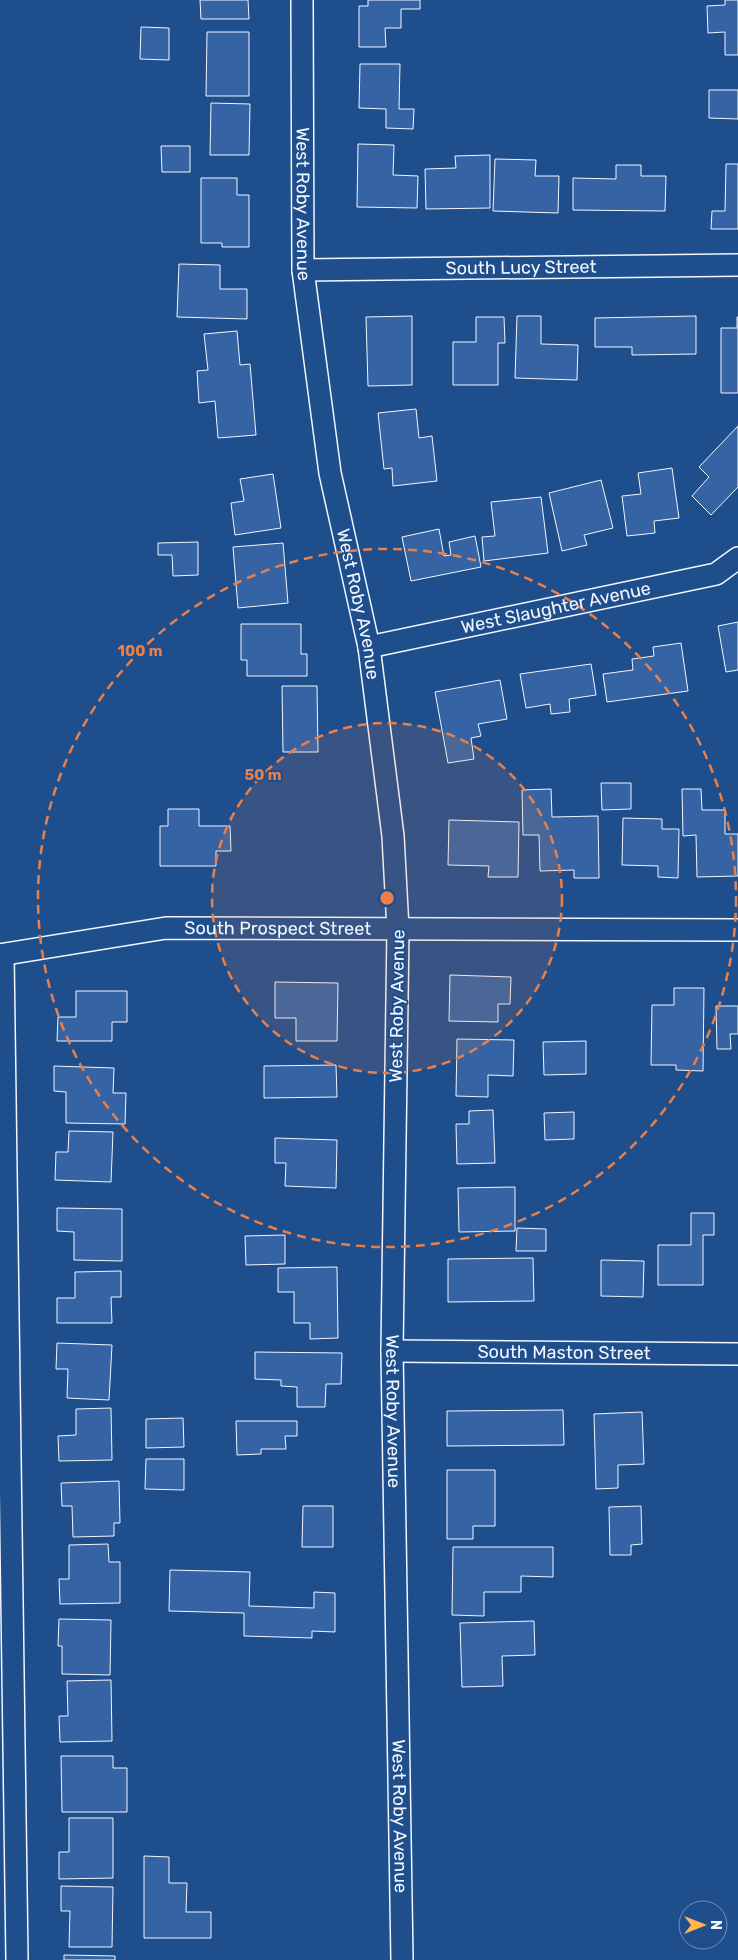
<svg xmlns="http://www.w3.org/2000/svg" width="738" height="1960" font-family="Rubik,sans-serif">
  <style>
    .building { fill: #3563a3; stroke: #f2f6ff }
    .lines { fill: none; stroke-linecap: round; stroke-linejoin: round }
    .street-casing { stroke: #f2f6ff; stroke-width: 24 }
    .street { stroke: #1f4e8c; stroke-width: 21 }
    .ring { fill: none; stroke: #ea8049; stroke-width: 2.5; stroke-dasharray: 9 6 }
    .labels { text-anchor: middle; stroke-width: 4; stroke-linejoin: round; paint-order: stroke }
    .street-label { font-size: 18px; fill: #f2f6ff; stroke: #1f4e8c }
    .centre { fill: #ea8049; stroke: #1f4e8c; stroke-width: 2.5 }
    .ring-label { font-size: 15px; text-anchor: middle; font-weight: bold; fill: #ea8049; stroke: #1f4e8c; stroke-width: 4; stroke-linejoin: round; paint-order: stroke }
  </style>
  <rect width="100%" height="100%" fill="#1f4e8c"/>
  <path class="building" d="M 200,0 L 248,0 L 249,19 L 201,19 Z
    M 368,0 L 420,0 L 420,9 L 401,9 L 401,28 L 385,28 L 386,47 L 359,47 L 359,6 L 368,6 Z
    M 725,0 L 738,0 L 738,55 L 725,55 L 725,32 L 708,33 L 707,6 L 725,5 Z
    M 141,27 L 169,28 L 169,60 L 140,59 Z
    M 207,32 L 249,32 L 249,96 L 206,96 Z
    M 360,64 L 400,64 L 399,109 L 414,109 L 413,129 L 386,128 L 386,109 L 359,108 Z
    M 709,90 L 738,90 L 738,119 L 709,118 Z
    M 211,103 L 250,104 L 249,155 L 210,155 Z
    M 358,144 L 394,145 L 393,175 L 418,176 L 417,208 L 357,207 Z
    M 161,146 L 190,146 L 190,172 L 162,172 Z
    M 490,155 L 490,208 L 426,209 L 425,169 L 456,168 L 455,156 Z
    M 495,159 L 536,160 L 535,176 L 559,176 L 558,213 L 493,211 Z
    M 726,164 L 738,164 L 738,229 L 711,229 L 712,211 L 725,211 Z
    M 616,165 L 641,165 L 641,176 L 666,176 L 665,211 L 573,210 L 573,178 L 616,179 Z
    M 201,178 L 237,178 L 237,195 L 249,195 L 249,247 L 222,247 L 222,243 L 201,243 Z
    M 179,264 L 220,265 L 220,289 L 247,289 L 247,319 L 177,317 Z
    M 412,316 L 412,385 L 368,386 L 366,317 Z
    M 517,316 L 541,316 L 541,344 L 578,345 L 577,380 L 515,378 Z
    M 696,316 L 696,354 L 632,355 L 632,347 L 595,347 L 595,318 Z
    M 476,317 L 504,317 L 505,343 L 498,343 L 498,385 L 453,385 L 453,342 L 476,342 Z
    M 737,317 L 738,317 L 738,393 L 721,393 L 721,328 L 737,328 Z
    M 237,331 L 240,365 L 250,364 L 256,435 L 218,438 L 215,401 L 199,403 L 197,371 L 208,370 L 204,334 Z
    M 416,409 L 419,438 L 432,436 L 437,481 L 393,486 L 392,468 L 384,469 L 378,413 Z
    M 738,426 L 738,487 L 711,515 L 692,496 L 709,477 L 699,467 Z
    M 672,468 L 679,518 L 654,521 L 655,533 L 627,536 L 622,496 L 641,494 L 638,473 Z
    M 273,474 L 281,528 L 235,535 L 231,503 L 244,501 L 240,479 Z
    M 601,480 L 613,528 L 584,535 L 587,545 L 562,551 L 549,493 Z
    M 541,497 L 548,553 L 484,561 L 482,537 L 495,536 L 491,502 Z
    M 439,529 L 444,556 L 451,555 L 449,542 L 475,536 L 481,567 L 411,581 L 402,537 Z
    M 198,542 L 198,575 L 173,576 L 172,555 L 158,555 L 158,543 Z
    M 283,543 L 288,603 L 238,608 L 233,547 Z
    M 738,622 L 738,670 L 726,672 L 718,626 Z
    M 241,624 L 301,624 L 301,654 L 307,654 L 307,676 L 247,676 L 247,660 L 241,660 Z
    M 681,643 L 688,691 L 607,702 L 603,674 L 633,670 L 632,659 L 654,656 L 653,647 Z
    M 591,664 L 596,695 L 569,699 L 570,712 L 551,714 L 550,704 L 526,708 L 520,674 Z
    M 500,680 L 507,719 L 478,724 L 481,736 L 471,738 L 474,759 L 448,763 L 435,692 Z
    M 282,686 L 317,686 L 318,752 L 283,752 Z
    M 601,783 L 631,783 L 631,809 L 602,810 Z
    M 551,789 L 552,817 L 598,816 L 599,878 L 574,878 L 574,870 L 540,871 L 539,835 L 523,835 L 522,790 Z
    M 682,789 L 701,789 L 702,810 L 725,810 L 725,834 L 738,834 L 738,876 L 697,877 L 696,835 L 683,836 Z
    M 168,809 L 199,809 L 199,826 L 230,826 L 231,851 L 216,851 L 216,866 L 160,866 L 160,826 L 168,826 Z
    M 623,818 L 662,819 L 662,829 L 679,829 L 678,878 L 658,877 L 658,866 L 622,865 Z
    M 449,820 L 519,822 L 518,877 L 488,877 L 489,866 L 448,865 Z
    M 450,975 L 511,977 L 510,1004 L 498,1004 L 498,1022 L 449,1021 Z
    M 275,982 L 338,983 L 337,1041 L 296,1041 L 296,1018 L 275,1018 Z
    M 674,988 L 704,988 L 703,1071 L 676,1070 L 676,1065 L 651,1065 L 652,1005 L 674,1005 Z
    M 76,991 L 127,991 L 127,1022 L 112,1022 L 112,1041 L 57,1041 L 58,1017 L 76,1017 Z
    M 716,1006 L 738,1006 L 738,1034 L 730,1034 L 731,1049 L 717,1049 Z
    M 457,1039 L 514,1040 L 513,1076 L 488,1075 L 488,1097 L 456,1096 Z
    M 586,1041 L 586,1074 L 544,1075 L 543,1042 Z
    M 336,1065 L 337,1097 L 264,1098 L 264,1066 Z
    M 54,1066 L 114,1068 L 113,1093 L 126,1093 L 125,1124 L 66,1123 L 66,1092 L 54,1091 Z
    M 493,1110 L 495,1163 L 457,1164 L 456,1124 L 469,1124 L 469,1111 Z
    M 574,1112 L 574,1139 L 545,1140 L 544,1113 Z
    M 69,1131 L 113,1132 L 111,1182 L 55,1180 L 56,1152 L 68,1152 Z
    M 275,1138 L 337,1140 L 336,1188 L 285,1186 L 286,1163 L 275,1163 Z
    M 515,1187 L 515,1231 L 459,1232 L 458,1188 Z
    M 57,1208 L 122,1209 L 122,1261 L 74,1260 L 74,1232 L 57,1231 Z
    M 691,1213 L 714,1213 L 714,1235 L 703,1235 L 703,1285 L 658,1285 L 658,1245 L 691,1245 Z
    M 517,1228 L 546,1229 L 546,1251 L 516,1251 Z
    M 285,1235 L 285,1264 L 246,1265 L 245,1236 Z
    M 533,1258 L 534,1301 L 448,1302 L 448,1259 Z
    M 601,1260 L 644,1261 L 643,1297 L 601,1296 Z
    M 337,1267 L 338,1338 L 310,1339 L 310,1323 L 294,1323 L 294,1292 L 278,1292 L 278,1268 Z
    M 121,1271 L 121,1297 L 111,1297 L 112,1323 L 57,1323 L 57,1298 L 75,1298 L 75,1272 Z
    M 57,1343 L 112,1345 L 109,1400 L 67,1398 L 68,1369 L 56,1369 Z
    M 255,1352 L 342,1353 L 341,1384 L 326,1384 L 325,1407 L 297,1407 L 297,1387 L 281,1386 L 281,1380 L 255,1379 Z
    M 111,1408 L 112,1460 L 59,1461 L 58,1436 L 76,1435 L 76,1409 Z
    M 563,1410 L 564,1445 L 447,1446 L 447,1411 Z
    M 642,1412 L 644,1464 L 618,1465 L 618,1488 L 596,1489 L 594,1414 Z
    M 183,1418 L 184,1447 L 146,1448 L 146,1419 Z
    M 236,1421 L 297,1421 L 297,1436 L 285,1436 L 286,1449 L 261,1449 L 261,1454 L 237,1455 Z
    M 146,1459 L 184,1459 L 184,1490 L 145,1489 Z
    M 447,1470 L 495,1470 L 495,1526 L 473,1526 L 473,1539 L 447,1539 Z
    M 119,1481 L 120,1523 L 114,1523 L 114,1536 L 73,1537 L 72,1506 L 62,1506 L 61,1483 Z
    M 303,1506 L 333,1506 L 333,1547 L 302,1547 Z
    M 641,1506 L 642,1544 L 631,1545 L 631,1555 L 610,1555 L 609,1507 Z
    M 108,1544 L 109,1562 L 120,1562 L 120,1603 L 60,1604 L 59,1579 L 69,1579 L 69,1545 Z
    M 453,1547 L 553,1547 L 553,1577 L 521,1576 L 521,1592 L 484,1592 L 484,1616 L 452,1615 Z
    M 170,1570 L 250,1572 L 249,1606 L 314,1608 L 314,1592 L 335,1593 L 335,1632 L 312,1631 L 312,1638 L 244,1636 L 244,1613 L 169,1611 Z
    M 59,1619 L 111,1620 L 110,1675 L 62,1674 L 62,1646 L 58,1646 Z
    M 534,1621 L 535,1655 L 502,1656 L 503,1686 L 462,1687 L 460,1623 Z
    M 111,1680 L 112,1741 L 60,1742 L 59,1716 L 68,1716 L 67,1681 Z
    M 61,1756 L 113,1756 L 113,1768 L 127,1768 L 127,1812 L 62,1812 Z
    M 69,1818 L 113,1818 L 113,1878 L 59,1879 L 59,1852 L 69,1852 Z
    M 144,1856 L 169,1857 L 169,1883 L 187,1883 L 186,1912 L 211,1912 L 211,1938 L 144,1938 Z
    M 61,1886 L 113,1887 L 112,1947 L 69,1947 L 70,1911 L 61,1911 Z
    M 64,1955 L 115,1956 L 115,1960 L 64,1960 Z"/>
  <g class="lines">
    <g class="street-casing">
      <g id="street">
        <path id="s1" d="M 302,0 L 303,270 L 330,473 L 369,647 L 393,836 L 398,929 L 392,1351 L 402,1960"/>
        <path id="s2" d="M 303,270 L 738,265"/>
        <path id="s3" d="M 369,647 L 716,574 L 738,558"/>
        <path id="s4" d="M 0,955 L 166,928 L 738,930"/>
        <path d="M 3,955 L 17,1960"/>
        <path id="s5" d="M 392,1351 L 738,1354"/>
      </g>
    </g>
    <use href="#street" class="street"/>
  </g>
  <circle cx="387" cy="898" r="175" fill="#ea8049" fill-opacity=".12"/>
  <g class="ring">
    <circle cx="387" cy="898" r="175"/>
    <circle cx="387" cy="898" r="349"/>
  </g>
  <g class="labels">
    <g class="street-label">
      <text dy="6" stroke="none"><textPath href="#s1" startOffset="204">West Roby Avenue</textPath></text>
      <text dy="6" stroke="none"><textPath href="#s2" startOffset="218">South Lucy Street</textPath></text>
      <text dy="6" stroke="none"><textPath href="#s1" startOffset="609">West Roby Avenue</textPath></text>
      <text dy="6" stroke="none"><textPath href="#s3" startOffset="191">West Slaughter Avenue</textPath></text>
      <text dy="6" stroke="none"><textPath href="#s4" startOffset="280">South Prospect Street</textPath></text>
      <text transform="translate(397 1006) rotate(-89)" y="6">West Roby Avenue</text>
      <text dy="6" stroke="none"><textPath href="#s5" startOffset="172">South Maston Street</textPath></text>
      <text dy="6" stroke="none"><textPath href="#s1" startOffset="1419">West Roby Avenue</textPath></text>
      <text dy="6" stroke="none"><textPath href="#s1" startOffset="1824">West Roby Avenue</textPath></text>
    </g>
  </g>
  <circle cx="387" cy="898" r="8" class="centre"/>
  <g class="ring-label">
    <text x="140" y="656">100 m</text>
    <text x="263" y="780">50 m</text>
  </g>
  <g transform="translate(703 1925) rotate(90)"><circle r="24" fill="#1f4e8c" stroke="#7391ba"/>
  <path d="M0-4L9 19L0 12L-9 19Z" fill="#ffb74d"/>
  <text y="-8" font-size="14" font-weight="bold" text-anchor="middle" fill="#f2f6ff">N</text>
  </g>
</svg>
